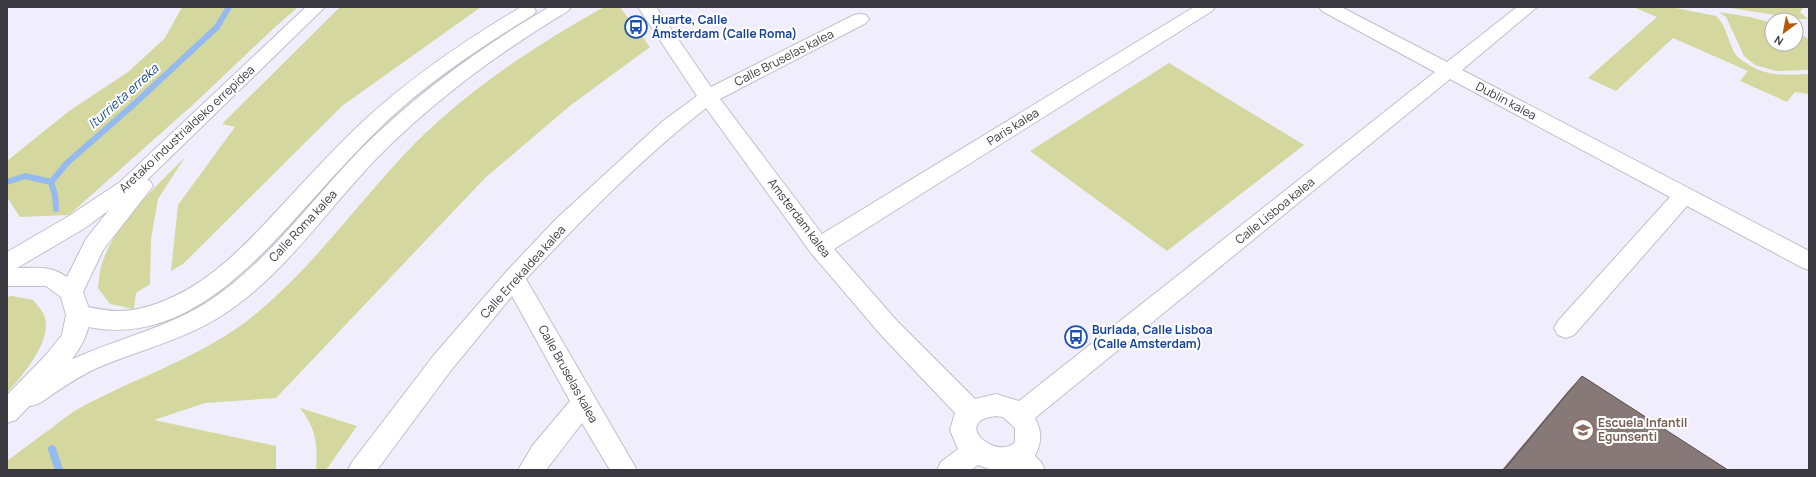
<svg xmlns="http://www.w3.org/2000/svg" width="1816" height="477" font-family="Manrope,sans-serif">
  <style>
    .green { fill: #d4d89f }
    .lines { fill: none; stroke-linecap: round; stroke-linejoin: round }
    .stream-far1 { stroke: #94baef; stroke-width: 6 }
    .stream { stroke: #94baef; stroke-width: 8 }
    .minor-casing { stroke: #c1bfcc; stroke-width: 2 }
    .major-casing { stroke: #c1bfcc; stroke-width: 2 }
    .minor { fill: #fff; fill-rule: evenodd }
    .major { fill: #fff; fill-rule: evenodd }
    .wall { fill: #746866 }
    .building { fill: #877977; stroke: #5e5553 }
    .labels { text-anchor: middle; stroke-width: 4; stroke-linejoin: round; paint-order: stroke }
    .transit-label { font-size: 12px; font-weight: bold; fill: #164399; stroke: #fff; text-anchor: start }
    .street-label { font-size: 12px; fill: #3a393f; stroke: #fff }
    .education-label { font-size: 12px; font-weight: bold; fill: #785e54; stroke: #fff; text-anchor: start }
    .water-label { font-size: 13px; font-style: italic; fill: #1d4c8b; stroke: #fff }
  </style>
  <rect width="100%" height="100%" fill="#f0eefc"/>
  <path class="green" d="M 182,7 L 298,7 L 273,29 L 197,101 L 69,215 L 20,217 L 7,197 L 7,161 L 69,111 L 128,72 L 165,38 Z
    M 340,7 L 481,7 L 342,106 L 183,264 L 171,271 L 178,205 L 235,127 L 222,124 Z
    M 604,7 L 620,7 L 650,47 L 571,105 L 485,178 L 276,398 L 205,403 L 154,420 L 276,446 L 276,470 L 7,470 L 7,461 C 22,449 38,438 53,427 C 61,421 69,414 78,409 C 137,376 205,357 258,312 C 312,267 353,210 400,159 C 458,96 529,49 604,7 Z
    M 1633,7 L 1671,7 L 1716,16 C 1726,24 1728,41 1734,52 C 1737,57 1741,60 1746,63 C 1767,77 1784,75 1809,74 L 1809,94 L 1795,92 L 1787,102 L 1740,81 L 1748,71 L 1673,38 L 1616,91 L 1588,78 L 1657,17 Z
    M 1724,7 L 1804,7 L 1800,12 L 1808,19 L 1801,19 Z
    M 1719,12 L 1750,17 L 1772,23 L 1772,44 L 1796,44 L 1796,32 L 1809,39 L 1809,70 L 1776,71 L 1755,65 L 1744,56 L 1726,17 Z
    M 1169,63 L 1304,145 L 1167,251 L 1030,151 Z
    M 185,157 L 158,199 L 151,239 L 150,284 L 136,293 L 134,309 L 110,304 L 98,288 C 99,281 99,273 101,267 C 113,224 155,188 185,157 Z
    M 12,296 L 33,300 C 36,304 42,310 44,315 C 54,340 22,376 7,393 L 7,297 Z
    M 300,408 L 357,426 L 326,470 L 316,470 C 318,444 316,428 300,408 Z"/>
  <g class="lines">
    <path class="stream-far1" d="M 7,182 L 25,176 L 51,182
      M 56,209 L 55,195 L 51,182 L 67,163 L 132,106 L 217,27 L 229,7"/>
    <path class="stream" d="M 52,449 L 59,470"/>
    <g class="minor-casing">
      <path id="minor" d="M 521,7 L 533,7 L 536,11 L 533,15 C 482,46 431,80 387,121 C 361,146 336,173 312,200 C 250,269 174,357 70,322 L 66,315 L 70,308 C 84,304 99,310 114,311 C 135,312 156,305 175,296 C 213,278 244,246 272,216 C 300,186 327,156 356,128 C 405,81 462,42 521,7 Z
        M 549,7 L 571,7 L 568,11 C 498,53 433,101 375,160 C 329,208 291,265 237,305 C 196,337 144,348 97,368 C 77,377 59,390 40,403 L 31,406 L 22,403 L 18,395 C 23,385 31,382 41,376 C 93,343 154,335 206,303 C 267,264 310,201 360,150 C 416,94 481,47 549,7 Z
        M 638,7 L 656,7 L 711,87 L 854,15 L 860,14 L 866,15 L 869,19 L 866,23 L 720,99 L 822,234 L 1194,7 L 1215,7 L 1212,11 L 834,249 L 897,321 L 975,399 L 996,394 L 1019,401 L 1435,72 L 1322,11 L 1319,7 L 1341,7 L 1447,62 L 1517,7 L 1537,7 L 1462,70 L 1809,251 L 1809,270 L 1801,267 L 1687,206 L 1574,335 L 1566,338 L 1558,335 L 1554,328 L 1558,321 L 1670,197 L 1450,79 L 1035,418 C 1042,432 1042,441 1035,456 L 1041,462 L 1045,470 L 992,470 L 978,465 L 971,470 L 937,470 L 941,462 L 958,449 L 950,430 L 955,413 L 881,335 L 811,253 L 706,108 C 641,159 582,219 526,279 L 637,470 L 610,470 L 582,423 L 546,470 L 518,470 L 533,445 L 570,401 L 512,296 L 452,369 L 377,470 L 348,470 L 352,462 L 434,355 L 506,272 L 555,220 L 663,121 L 697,96 ZM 996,416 L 1003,417 L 1015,428 L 1015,442 C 1001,457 971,437 977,425 C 980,418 990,417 996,416 Z"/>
    </g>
    <g class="major-casing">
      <path id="major" d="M 306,7 L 325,7 L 147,180 L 150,181 L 153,186 L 103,250 L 83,292 C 85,299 90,308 90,316 C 89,354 40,394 16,420 L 7,423 L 7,395 L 46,355 L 62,335 L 66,315 L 61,297 L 46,286 L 7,286 L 7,252 L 69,216 L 120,182 ZM 109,210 L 86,239 L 67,277 C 50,265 36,268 17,268 L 85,228 Z"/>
    </g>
    <use href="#minor" class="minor"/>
    <use href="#major" class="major"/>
  </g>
  <path class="wall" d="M 1582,376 L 1728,470 L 1502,470 L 1569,390 Z"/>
  <path class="building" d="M 1582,376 L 1728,470 L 1504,470 Z"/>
  <defs>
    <g id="bus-ring" transform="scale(1.15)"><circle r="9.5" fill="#fff" stroke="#1a4fb4" stroke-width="1.5"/><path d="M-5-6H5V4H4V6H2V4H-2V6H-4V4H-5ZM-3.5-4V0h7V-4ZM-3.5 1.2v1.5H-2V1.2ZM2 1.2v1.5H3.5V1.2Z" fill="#1a4fb4"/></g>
    <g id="school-ring" transform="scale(1.15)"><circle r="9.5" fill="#fff" stroke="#8d6e63" stroke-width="1.5"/><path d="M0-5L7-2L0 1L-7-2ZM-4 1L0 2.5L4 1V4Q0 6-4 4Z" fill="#8d6e63"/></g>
  </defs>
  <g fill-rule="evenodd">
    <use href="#bus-ring" x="636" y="27"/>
    <use href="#bus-ring" x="1076" y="337"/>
    <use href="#school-ring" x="1583" y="430"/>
  </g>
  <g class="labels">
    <g class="transit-label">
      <text x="652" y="24">Huarte, Calle<tspan x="652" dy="14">Ámsterdam (Calle Roma)</tspan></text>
      <text x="1092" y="334">Burlada, Calle Lisboa<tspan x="1092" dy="14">(Calle Amsterdam)</tspan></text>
    </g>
    <g class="street-label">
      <text transform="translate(784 58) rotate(-27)" y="4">Calle Bruselas kalea</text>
      <text transform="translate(1506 101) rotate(28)" y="4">Dublin kalea</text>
      <text transform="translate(1013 127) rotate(-32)" y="4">Paris kalea</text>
      <text transform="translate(187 129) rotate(-43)" y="4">Aretako industrialdeko errepidea</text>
      <text transform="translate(1275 211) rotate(-39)" y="4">Calle Lisboa kalea</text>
      <text transform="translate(799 218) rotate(53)" y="4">Amsterdam kalea</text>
      <text transform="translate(303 226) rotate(-47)" y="4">Calle Roma kalea</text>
      <text transform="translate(523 272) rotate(-48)" y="4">Calle Errekaldea kalea</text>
      <text transform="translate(568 374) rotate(61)" y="4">Calle Bruselas kalea</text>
    </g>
    <g class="education-label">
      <text x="1598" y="427">Escuela Infantil<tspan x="1598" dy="14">Egunsenti</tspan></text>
    </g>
    <g class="water-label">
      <text transform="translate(123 96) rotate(-42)" y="5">Iturrieta erreka</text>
    </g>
  </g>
  <rect width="1816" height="477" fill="none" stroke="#3a393f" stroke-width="16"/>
  <g transform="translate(1784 32) rotate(212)"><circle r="19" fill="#ffffff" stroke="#b0b0b2"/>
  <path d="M0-3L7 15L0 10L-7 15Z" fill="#b7580f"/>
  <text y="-6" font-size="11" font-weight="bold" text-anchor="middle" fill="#3a393f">N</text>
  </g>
</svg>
